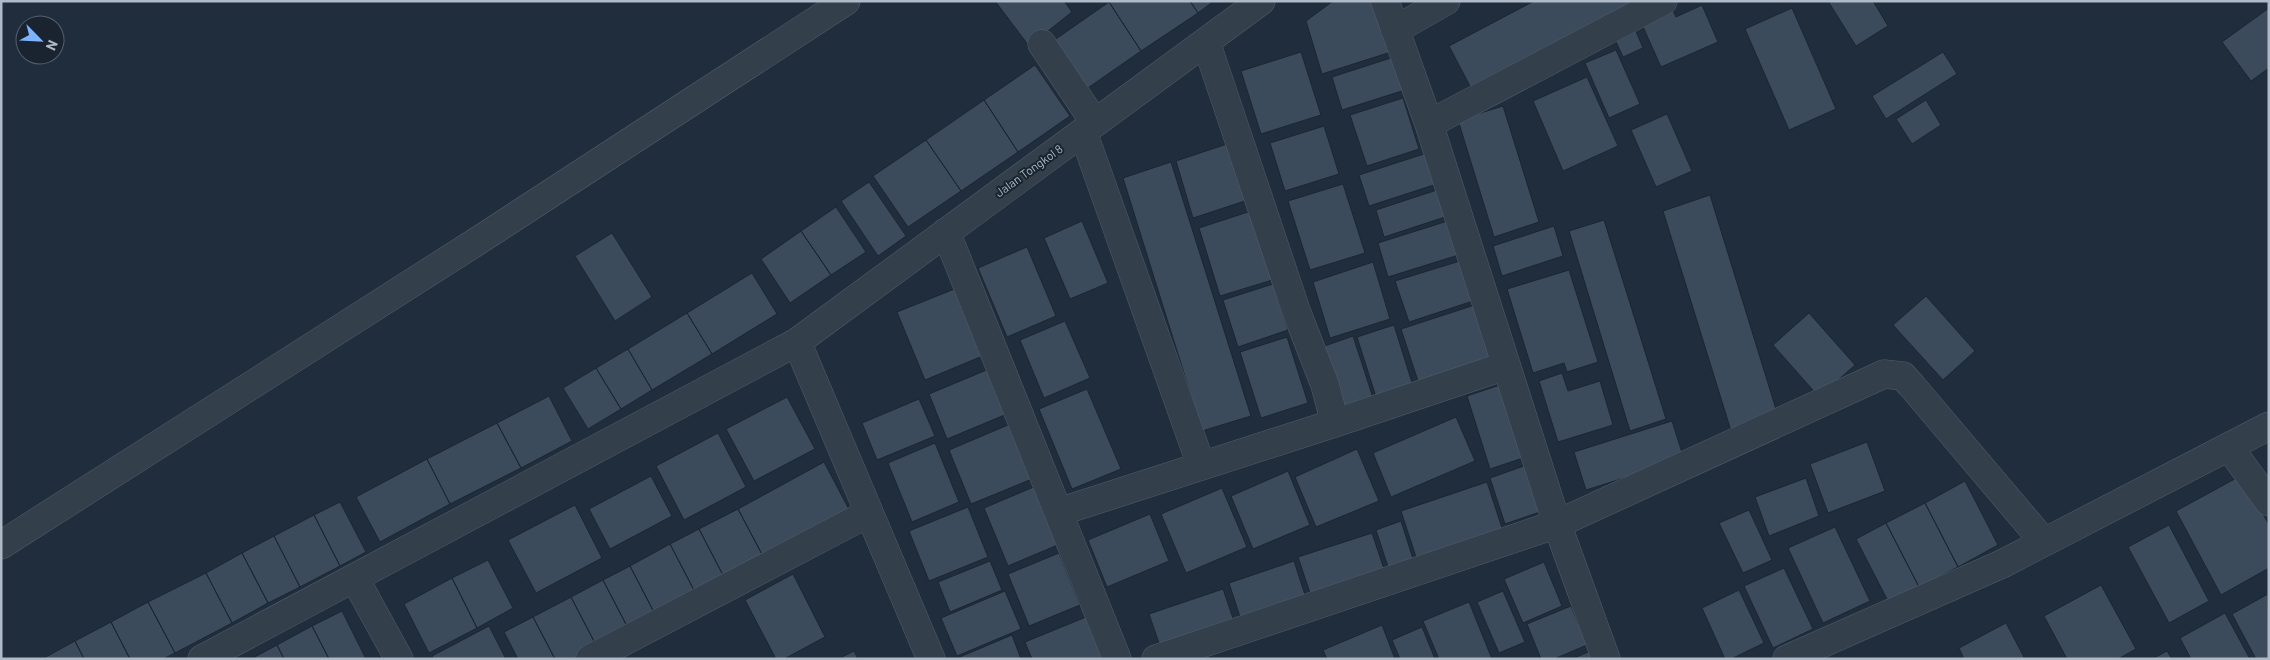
<svg xmlns="http://www.w3.org/2000/svg" width="2270" height="660" font-family="Barlow,sans-serif">
  <style>
    .building { fill: #3c4b5b; stroke: #1b2632 }
    .lines { fill: none; stroke-linecap: round; stroke-linejoin: round }
    .minor-casing { stroke: #525d6a; stroke-width: 29 }
    .minor { stroke: #343f4c; stroke-width: 28 }
    .labels { text-anchor: middle; stroke-width: 4; stroke-linejoin: round; paint-order: stroke }
    .street-label { font-size: 12px; fill: #afbac8; stroke: #1a2430 }
  </style>
  <rect width="100%" height="100%" fill="#202d3c"/>
  <path class="building" d="M 995,1 L 1064,1 L 1072,12 L 1029,46 Z
    M 1111,1 L 1190,1 L 1198,13 L 1141,51 L 1109,2 Z
    M 1190,1 L 1214,1 L 1198,13 Z
    M 1333,1 L 1376,1 L 1391,52 L 1322,74 L 1306,21 Z
    M 1534,1 L 1640,1 L 1472,90 L 1449,46 Z
    M 1828,1 L 1873,1 L 1888,26 L 1856,46 Z
    M 1109,2 L 1141,51 L 1085,90 L 1053,41 Z
    M 1702,5 L 1718,42 L 1661,67 L 1640,20 L 1671,6 L 1676,17 Z
    M 1792,8 L 1836,109 L 1789,130 L 1745,29 Z
    M 2269,8 L 2269,68 L 2251,81 L 2222,42 Z
    M 1632,22 L 1643,48 L 1623,57 L 1611,31 Z
    M 1616,50 L 1640,104 L 1609,118 L 1585,63 Z
    M 1301,52 L 1321,115 L 1261,134 L 1241,71 Z
    M 1943,52 L 1957,74 L 1886,119 L 1872,96 Z
    M 1397,56 L 1408,89 L 1342,110 L 1332,77 Z
    M 1035,65 L 1070,116 L 1018,152 L 984,100 Z
    M 1587,77 L 1618,146 L 1563,171 L 1533,101 Z
    M 1403,98 L 1419,149 L 1367,166 L 1350,115 Z
    M 984,100 L 1018,152 L 961,191 L 926,140 Z
    M 1926,100 L 1941,125 L 1912,144 L 1896,119 Z
    M 1503,106 L 1539,222 L 1494,237 L 1458,120 Z
    M 1667,114 L 1692,171 L 1656,187 L 1631,130 Z
    M 1324,126 L 1339,174 L 1285,191 L 1270,143 Z
    M 926,140 L 961,191 L 908,227 L 873,176 Z
    M 1233,142 L 1251,199 L 1193,218 L 1176,161 Z
    M 1430,152 L 1440,183 L 1369,206 L 1359,175 Z
    M 1171,162 L 1251,416 L 1202,431 L 1123,178 Z
    M 869,182 L 906,236 L 878,256 L 841,201 Z
    M 1343,184 L 1365,253 L 1310,270 L 1288,201 Z
    M 1437,190 L 1445,217 L 1384,237 L 1376,210 Z
    M 1710,195 L 1779,419 L 1732,434 L 1663,211 Z
    M 836,207 L 866,252 L 831,275 L 801,231 Z
    M 1257,209 L 1279,278 L 1220,296 L 1199,228 Z
    M 1454,219 L 1465,253 L 1388,277 L 1378,243 Z
    M 1604,220 L 1666,419 L 1630,431 L 1569,231 Z
    M 1082,221 L 1108,283 L 1070,299 L 1044,238 Z
    M 1554,226 L 1563,256 L 1502,276 L 1493,246 Z
    M 801,231 L 831,275 L 790,303 L 761,259 Z
    M 612,233 L 652,297 L 615,321 L 575,256 Z
    M 1027,247 L 1056,316 L 1007,337 L 978,268 Z
    M 1460,261 L 1473,301 L 1409,322 L 1395,281 Z
    M 1373,262 L 1390,319 L 1330,338 L 1313,282 Z
    M 1569,270 L 1598,362 L 1567,372 L 1564,363 L 1533,373 L 1507,289 Z
    M 752,273 L 777,314 L 712,354 L 687,313 Z
    M 1273,284 L 1288,330 L 1238,347 L 1223,300 Z
    M 957,288 L 985,355 L 925,380 L 897,312 Z
    M 1926,296 L 1975,351 L 1943,380 L 1893,325 Z
    M 1481,303 L 1497,356 L 1418,381 L 1401,329 Z
    M 687,313 L 712,354 L 652,390 L 628,349 Z
    M 1809,313 L 1855,365 L 1819,397 L 1773,345 Z
    M 1065,321 L 1090,378 L 1044,398 L 1020,340 Z
    M 1394,325 L 1414,389 L 1377,400 L 1357,337 Z
    M 1353,336 L 1376,407 L 1341,418 L 1319,348 Z
    M 1287,337 L 1308,403 L 1261,418 L 1240,352 Z
    M 628,349 L 652,390 L 621,409 L 596,368 Z
    M 596,368 L 621,409 L 588,429 L 563,388 Z
    M 989,369 L 1007,414 L 947,439 L 929,394 Z
    M 1562,373 L 1568,391 L 1600,381 L 1613,425 L 1558,442 L 1539,381 Z
    M 1503,384 L 1526,457 L 1490,469 L 1467,396 Z
    M 1087,389 L 1121,469 L 1072,489 L 1039,409 Z
    M 549,396 L 572,441 L 521,468 L 497,423 Z
    M 787,397 L 815,449 L 754,481 L 726,429 Z
    M 919,399 L 935,436 L 877,460 L 862,423 Z
    M 1456,417 L 1475,461 L 1391,497 L 1373,453 Z
    M 1672,421 L 1684,459 L 1586,490 L 1574,452 Z
    M 1015,422 L 1037,477 L 971,504 L 949,450 Z
    M 497,423 L 521,468 L 450,504 L 427,459 Z
    M 718,433 L 746,487 L 684,520 L 656,466 Z
    M 1867,442 L 1885,491 L 1828,513 L 1810,464 Z
    M 935,443 L 959,502 L 912,522 L 888,463 Z
    M 1357,449 L 1379,501 L 1316,527 L 1295,477 Z
    M 427,459 L 450,504 L 380,542 L 356,497 Z
    M 824,462 L 852,515 L 765,560 L 738,509 Z
    M 1524,466 L 1540,512 L 1505,524 L 1490,478 Z
    M 1288,471 L 1310,525 L 1253,549 L 1231,496 Z
    M 2242,475 L 2269,525 L 2269,568 L 2221,595 L 2176,511 Z
    M 651,476 L 672,516 L 610,549 L 589,509 Z
    M 1806,478 L 1819,516 L 1769,536 L 1755,497 Z
    M 1965,481 L 1998,545 L 1958,567 L 1925,503 Z
    M 1487,482 L 1503,531 L 1417,560 L 1401,511 Z
    M 1036,486 L 1060,544 L 1008,566 L 984,508 Z
    M 1222,488 L 1247,547 L 1186,573 L 1161,514 Z
    M 340,502 L 366,552 L 340,566 L 314,515 Z
    M 1925,503 L 1958,567 L 1919,587 L 1886,523 Z
    M 575,505 L 602,558 L 536,593 L 508,540 Z
    M 968,507 L 988,557 L 929,581 L 909,531 Z
    M 738,509 L 765,560 L 726,581 L 699,529 Z
    M 1749,510 L 1772,560 L 1743,573 L 1719,523 Z
    M 1150,514 L 1169,561 L 1107,587 L 1088,540 Z
    M 314,515 L 340,566 L 300,587 L 274,536 Z
    M 1401,521 L 1415,565 L 1390,573 L 1376,530 Z
    M 1886,523 L 1919,587 L 1889,603 L 1856,539 Z
    M 2169,525 L 2209,601 L 2169,623 L 2128,547 Z
    M 1835,527 L 1870,601 L 1823,623 L 1788,548 Z
    M 699,529 L 726,581 L 697,596 L 670,544 Z
    M 1372,533 L 1387,578 L 1313,602 L 1298,557 Z
    M 274,536 L 300,587 L 268,603 L 242,553 Z
    M 670,544 L 697,596 L 657,618 L 630,566 Z
    M 242,553 L 268,603 L 232,623 L 206,573 Z
    M 1059,553 L 1080,605 L 1029,626 L 1008,574 Z
    M 488,560 L 513,608 L 477,628 L 452,578 Z
    M 990,561 L 1002,590 L 950,612 L 938,582 Z
    M 1294,561 L 1307,601 L 1242,623 L 1229,583 Z
    M 1544,562 L 1562,606 L 1523,623 L 1504,579 Z
    M 630,566 L 657,618 L 630,632 L 603,580 Z
    M 1784,568 L 1813,629 L 1773,648 L 1744,586 Z
    M 206,573 L 232,623 L 175,653 L 148,602 Z
    M 793,574 L 825,637 L 784,659 L 776,659 L 745,600 Z
    M 452,578 L 477,628 L 429,653 L 404,604 Z
    M 603,580 L 630,632 L 598,649 L 571,597 Z
    M 2101,585 L 2136,649 L 2118,659 L 2067,659 L 2044,616 Z
    M 1223,589 L 1236,627 L 1162,652 L 1149,614 Z
    M 1739,590 L 1764,643 L 1731,659 L 1725,659 L 1702,608 Z
    M 1005,591 L 1021,629 L 957,656 L 941,618 Z
    M 1503,591 L 1525,642 L 1499,653 L 1477,602 Z
    M 2268,594 L 2269,659 L 2256,659 L 2232,614 Z
    M 571,597 L 598,649 L 579,659 L 555,659 L 533,617 Z
    M 148,602 L 175,653 L 163,659 L 130,659 L 111,622 Z
    M 1469,602 L 1492,659 L 1439,659 L 1423,621 Z
    M 1571,606 L 1587,645 L 1554,659 L 1541,659 L 1527,624 Z
    M 342,611 L 366,659 L 329,659 L 312,626 Z
    M 2225,613 L 2250,659 L 2191,659 L 2180,638 Z
    M 533,617 L 555,659 L 518,659 L 504,632 Z
    M 1086,617 L 1103,659 L 1032,659 L 1025,642 Z
    M 111,622 L 130,659 L 84,659 L 75,641 Z
    M 2006,623 L 2025,659 L 1964,659 L 1959,648 Z
    M 1382,625 L 1395,659 L 1327,659 L 1323,650 Z
    M 312,626 L 329,659 L 284,659 L 277,645 Z
    M 489,626 L 506,659 L 433,659 L 432,656 Z
    M 1422,627 L 1435,659 L 1400,659 L 1392,640 Z
    M 1012,635 L 1021,659 L 955,659 Z
    M 75,641 L 84,659 L 42,659 Z
    M 277,645 L 284,659 L 251,659 Z
    M 1593,650 L 1597,659 L 1572,659 Z
    M 854,651 L 858,659 L 838,659 Z
    M 2167,651 L 2172,659 L 2152,659 Z"/>
  <g class="lines">
    <g class="minor-casing">
      <path id="minor" d="M 1385,1 L 1429,124 L 1557,524 L 1884,374 L 1903,376 L 1912,386 L 2044,542
        M 1395,30 L 1446,1
        M 1042,44 L 1095,123
        M 1429,124 L 1663,1
        M 1083,132 L 1201,465
        M 946,232 L 1117,659
        M 797,342 L 931,659
        M 1335,423 L 1505,366
        M 2229,447 L 2269,502
        M 1059,512 L 1335,423 L 1325,385 L 1297,313 L 1206,42
        M 1,545 L 476,242 L 846,1
        M 355,579 L 399,659
        M 202,659 L 797,342 L 1261,1
        M 590,659 L 869,513
        M 1156,659 L 1557,524 L 1606,659
        M 1787,659 L 2002,564 L 2269,426"/>
    </g>
    <use href="#minor" class="minor"/>
  </g>
  <g class="labels">
    <g class="street-label">
      <text transform="translate(1029 171) rotate(-36)" y="4">Jalan Tongkol 8</text>
    </g>
  </g>
  <rect width="2270" height="660" fill="none" stroke="#afbac8" stroke-width="5"/>
  <g transform="translate(40 40) rotate(114)"><circle r="24" fill="#1a2430" stroke="#56606d"/>
  <path d="M0-4L9 19L0 12L-9 19Z" fill="#7db4ff"/>
  <text y="-8" font-size="14" font-weight="bold" text-anchor="middle" fill="#afbac8">N</text>
  </g>
</svg>
